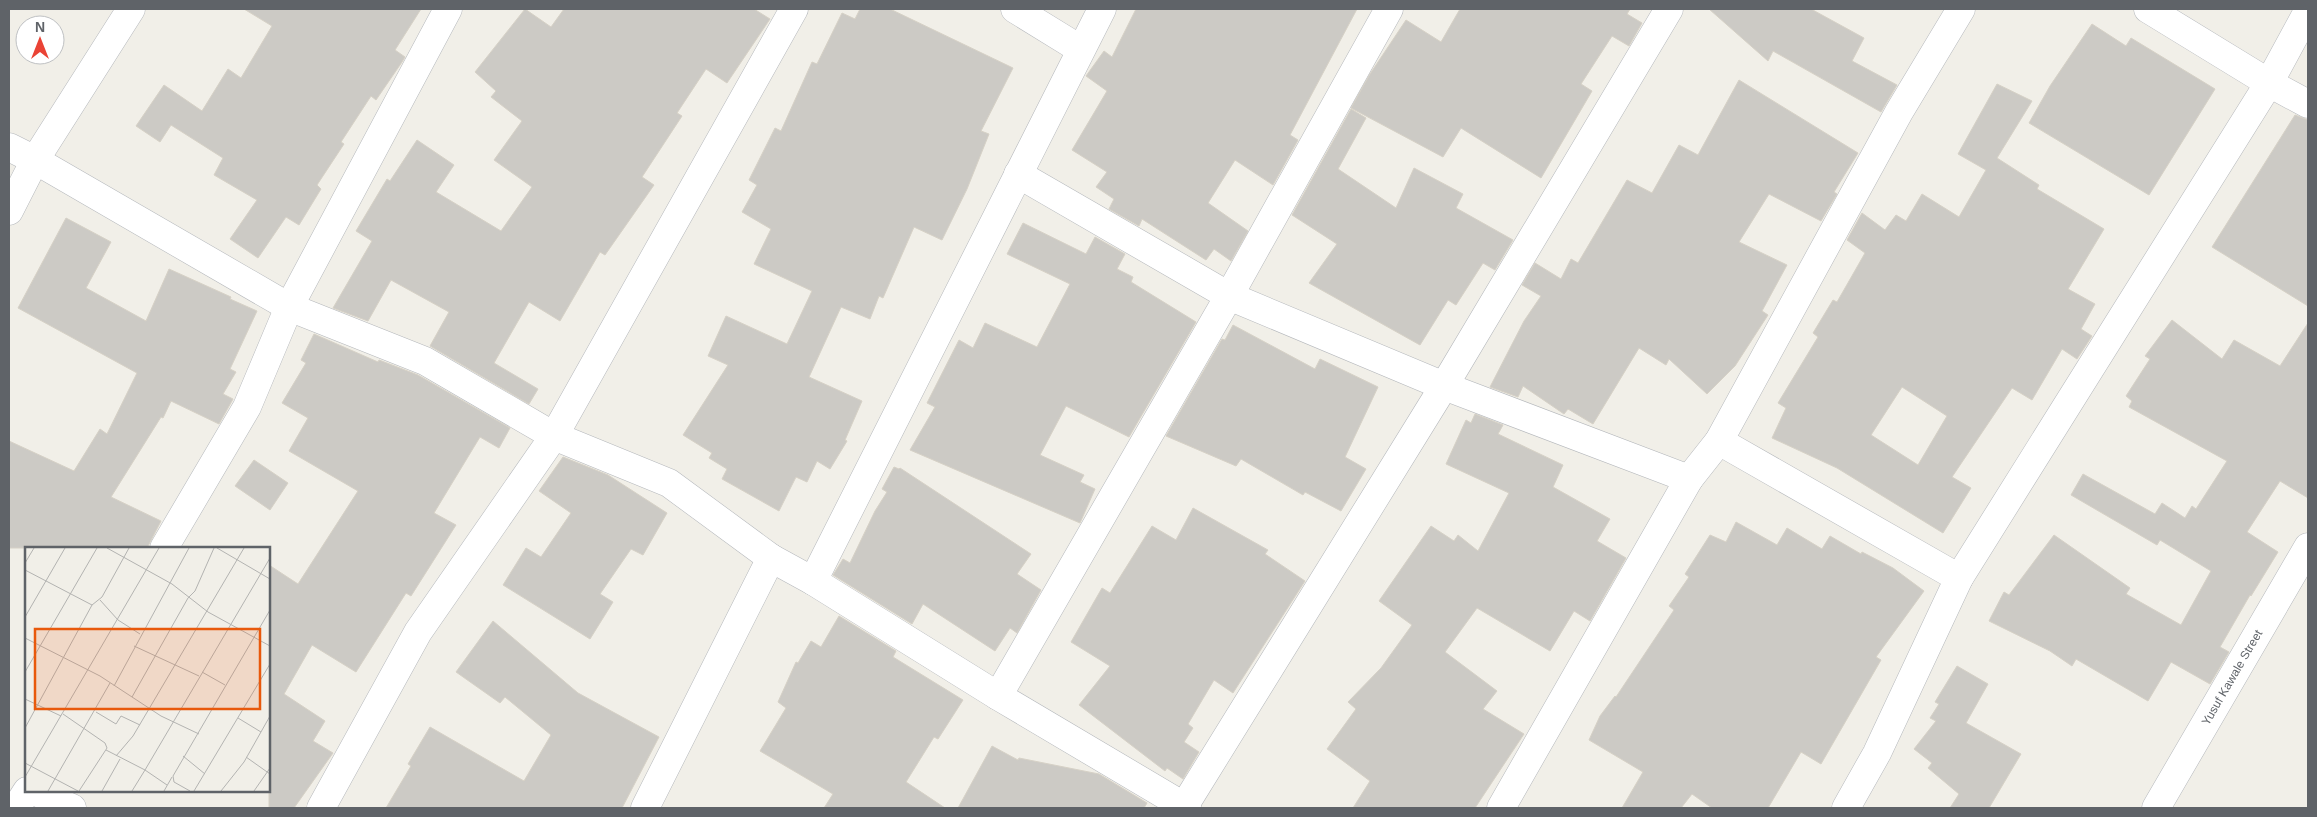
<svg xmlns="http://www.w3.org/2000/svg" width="2317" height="817" font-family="Arial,sans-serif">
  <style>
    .building { fill: #cccac5; stroke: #d6d1c6; fill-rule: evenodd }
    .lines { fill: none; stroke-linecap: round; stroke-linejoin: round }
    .minor-casing { stroke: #b5b8bc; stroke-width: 29 }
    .minor { stroke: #fff; stroke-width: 28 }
    .labels { text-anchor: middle; stroke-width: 4; stroke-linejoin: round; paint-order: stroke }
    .street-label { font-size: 12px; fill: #5f6368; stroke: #fff }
    .inset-road { fill: none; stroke: #b3b3b1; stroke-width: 1 }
    .view { fill: #e8590c; fill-opacity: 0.15; stroke: #e8590c; stroke-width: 2.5 }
    .inset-edge { fill: none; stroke: #5f6368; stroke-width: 2.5 }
  </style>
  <rect width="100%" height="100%" fill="#f1efe8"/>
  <path class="building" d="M 244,9 L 421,9 L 395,50 L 405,57 L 402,62 L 376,100 L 371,96 L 341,142 L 344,144 L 317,185 L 321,189 L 299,225 L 286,217 L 258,258 L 230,239 L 257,200 L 214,175 L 223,158 L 171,125 L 160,142 L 136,126 L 164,85 L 202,111 L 228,69 L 241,78 L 272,26 Z
    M 525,9 L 551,27 L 564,9 L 754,9 L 770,19 L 727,83 L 706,69 L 677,113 L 682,116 L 642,177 L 654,185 L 605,255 L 600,252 L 560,321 L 529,302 L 494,363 L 538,389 L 529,404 L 430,346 L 449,312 L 391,280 L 368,321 L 333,308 L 372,241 L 356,231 L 387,179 L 390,181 L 417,140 L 454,165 L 436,192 L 501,231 L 532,187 L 494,160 L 522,121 L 491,97 L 496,91 L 475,72 Z
    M 860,9 L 890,9 L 1013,68 L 981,131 L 989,134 L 967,189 L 942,240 L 914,227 L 883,298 L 879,296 L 870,319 L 841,307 L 809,377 L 862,401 L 845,440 L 847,441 L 830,469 L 817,461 L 807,482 L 796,477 L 779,511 L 722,479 L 727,469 L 709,458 L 712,453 L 683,435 L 728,365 L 708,356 L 726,316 L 787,344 L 812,291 L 754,264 L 771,229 L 742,212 L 757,185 L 749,180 L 775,128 L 781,131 L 812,62 L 817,64 L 842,13 L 855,19 Z
    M 1136,9 L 1357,9 L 1290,135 L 1298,140 L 1273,185 L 1235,160 L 1208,203 L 1248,231 L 1231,261 L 1214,249 L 1206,260 L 1142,219 L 1139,226 L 1109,209 L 1114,199 L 1096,187 L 1107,172 L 1072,150 L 1107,91 L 1086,76 L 1104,51 L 1112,57 Z
    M 1460,9 L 1630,9 L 1627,14 L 1642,23 L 1629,46 L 1612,36 L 1581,84 L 1592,91 L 1541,178 L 1461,128 L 1443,157 L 1351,108 L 1370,74 L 1406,20 L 1441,42 Z
    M 1709,9 L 1811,9 L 1864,38 L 1852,61 L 1897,85 L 1881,112 L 1773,51 L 1768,61 Z
    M 2092,24 L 2126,46 L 2131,38 L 2215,89 L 2149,195 L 2029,123 L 2050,86 Z
    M 1739,80 L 1858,153 L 1834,192 L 1837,194 L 1821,221 L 1769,194 L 1739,242 L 1787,265 L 1762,311 L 1768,315 L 1735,366 L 1707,394 L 1669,359 L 1666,365 L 1639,348 L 1593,424 L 1568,409 L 1564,414 L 1523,386 L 1518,397 L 1490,387 L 1524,321 L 1541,296 L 1522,285 L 1535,263 L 1561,279 L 1571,259 L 1578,263 L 1627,180 L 1652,193 L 1679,145 L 1698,155 Z
    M 1997,84 L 2032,101 L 1997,158 L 2039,185 L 2037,189 L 2104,229 L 2068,289 L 2095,304 L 2081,329 L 2092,336 L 2077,359 L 2062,349 L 2032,400 L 2012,388 L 1952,477 L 1971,488 L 1943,533 L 1837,468 L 1772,438 L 1786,408 L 1778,403 L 1818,337 L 1813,333 L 1833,300 L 1837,302 L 1865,253 L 1847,240 L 1862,213 L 1885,230 L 1896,215 L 1906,221 L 1922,194 L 1959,217 L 1986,170 L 1958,154 ZM 1902,387 L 1947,416 L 1918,465 L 1871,435 Z
    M 1351,109 L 1366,118 L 1338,169 L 1396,208 L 1414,168 L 1463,194 L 1456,208 L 1513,240 L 1495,270 L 1483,263 L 1456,305 L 1448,300 L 1420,345 L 1309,283 L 1337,244 L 1292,215 Z
    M 2295,115 L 2308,120 L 2308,306 L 2212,247 Z
    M 66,218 L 111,242 L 86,288 L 146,321 L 169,269 L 231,297 L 230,299 L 257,311 L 230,369 L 236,372 L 223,394 L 233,399 L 219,424 L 171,401 L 163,418 L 161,417 L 111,497 L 161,521 L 147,548 L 9,548 L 9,441 L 74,471 L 100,429 L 107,434 L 137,373 L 18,308 Z
    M 1023,223 L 1086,254 L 1095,237 L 1125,254 L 1117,269 L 1133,277 L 1131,282 L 1196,322 L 1129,437 L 1066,406 L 1040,455 L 1084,475 L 1080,482 L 1095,489 L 1080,523 L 910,450 L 935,407 L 927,403 L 959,340 L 973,348 L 985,323 L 1037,347 L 1070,284 L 1007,254 Z
    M 2172,320 L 2222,359 L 2234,340 L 2280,366 L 2308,323 L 2308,498 L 2280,481 L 2247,532 L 2278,552 L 2251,596 L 2250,595 L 2220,647 L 2229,652 L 2210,684 L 2171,662 L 2148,701 L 2076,659 L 2072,666 L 2050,651 L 1989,621 L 2004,592 L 2009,595 L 2054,535 L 2130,588 L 2126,594 L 2181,625 L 2211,571 L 2160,540 L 2157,545 L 2071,495 L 2083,474 L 2155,514 L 2162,503 L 2185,518 L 2192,506 L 2196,509 L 2227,461 L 2129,407 L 2132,401 L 2126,396 L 2150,359 L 2145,356 Z
    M 1233,325 L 1315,369 L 1320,359 L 1378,387 L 1345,457 L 1366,469 L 1341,511 L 1305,492 L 1303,495 L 1241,459 L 1236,466 L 1166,436 L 1222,339 L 1225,340 Z
    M 314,334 L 378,362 L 379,360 L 418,375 L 510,428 L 499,448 L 480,437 L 434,513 L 456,525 L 411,596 L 406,593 L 356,672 L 312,645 L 284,694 L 325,721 L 313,741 L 333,753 L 294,808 L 269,808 L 269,565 L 298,584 L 358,491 L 289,451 L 308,418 L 282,403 L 306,363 L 301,360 Z
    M 1475,414 L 1503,425 L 1498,434 L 1563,465 L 1553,487 L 1610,519 L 1597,541 L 1626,558 L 1590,621 L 1574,611 L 1550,651 L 1477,608 L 1445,652 L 1497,691 L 1483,709 L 1524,734 L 1475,808 L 1353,808 L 1370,781 L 1327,749 L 1356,709 L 1348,702 L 1381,668 L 1412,625 L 1379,601 L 1431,526 L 1454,541 L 1458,535 L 1478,551 L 1509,493 L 1446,464 L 1466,420 L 1471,423 Z
    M 563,457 L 608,475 L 667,513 L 643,555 L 631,549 L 600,594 L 613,602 L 590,639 L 503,585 L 526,548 L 541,557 L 571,513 L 539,491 Z
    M 254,460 L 288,483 L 270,510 L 235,486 Z
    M 894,467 L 899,469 L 900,468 L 1031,554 L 1017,574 L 1041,590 L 1017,633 L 1010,628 L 995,651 L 923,604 L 912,624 L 833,575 L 843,559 L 850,563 L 875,511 L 887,492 L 882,489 Z
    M 1193,508 L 1268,550 L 1265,554 L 1305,581 L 1233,693 L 1214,680 L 1188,724 L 1193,728 L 1184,742 L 1199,752 L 1183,779 L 1167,768 L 1165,771 L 1079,705 L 1110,666 L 1071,642 L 1102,588 L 1110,593 L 1152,526 L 1176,540 Z
    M 1736,522 L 1777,545 L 1787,528 L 1822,549 L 1830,536 L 1861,554 L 1862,552 L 1893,568 L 1924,591 L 1876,657 L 1881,660 L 1821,764 L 1801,752 L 1768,808 L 1712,808 L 1692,794 L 1681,808 L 1622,808 L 1643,772 L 1589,740 L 1600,716 L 1615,696 L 1616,697 L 1674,610 L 1669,606 L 1689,577 L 1685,574 L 1710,535 L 1726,542 Z
    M 839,616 L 896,651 L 893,657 L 963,700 L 938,739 L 934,737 L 906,782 L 945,808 L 824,808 L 833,794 L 760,751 L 786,708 L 778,702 L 796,662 L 798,663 L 811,641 L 821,647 Z
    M 493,621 L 578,693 L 659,737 L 622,808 L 386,808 L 411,766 L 408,764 L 430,727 L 524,781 L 551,735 L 505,697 L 500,703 L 456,672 Z
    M 1957,666 L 1988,684 L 1966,723 L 2021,754 L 1989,808 L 1950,808 L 1959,794 L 1928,768 L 1932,763 L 1914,749 L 1936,721 L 1930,718 L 1939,704 L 1935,702 Z
    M 992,746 L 1018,760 L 1019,758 L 1099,774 L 1147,803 L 1144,808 L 958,808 Z"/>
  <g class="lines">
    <g class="minor-casing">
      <g id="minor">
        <path d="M 1015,9 L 1080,49"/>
        <path d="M 2148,9 L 2269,83 L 2308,104"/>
        <path d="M 9,147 L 35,160 L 289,307 L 425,361 L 554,436 L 669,483 L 771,558 L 813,581 L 998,696 L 1187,808"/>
        <path d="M 1018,174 L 1229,296 L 1444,386 L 1689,479"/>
        <path d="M 9,211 L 35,160 L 131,9"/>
        <path d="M 1719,441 L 1959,578"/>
        <path d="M 164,548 L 247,407 L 289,307 L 448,9"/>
        <path d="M 813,581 L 1102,9"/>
        <path d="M 998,696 L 1229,296 L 1389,9"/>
        <path d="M 34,791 L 72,808"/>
        <path d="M 16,808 L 27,791"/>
        <path d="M 321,808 L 418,632 L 554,436 L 794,9"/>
        <path d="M 645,808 L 771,558"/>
        <path d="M 1183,808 L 1444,386 L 1669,9"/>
        <path d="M 1501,808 L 1689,479 L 1719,441 L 1899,112 L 1961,9"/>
        <path d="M 1846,808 L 1877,753 L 1959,578 L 2269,83 L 2308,11"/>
        <path id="s1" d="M 2156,808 L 2308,547"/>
      </g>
    </g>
    <use href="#minor" class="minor"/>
  </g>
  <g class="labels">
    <g class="street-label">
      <text dy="4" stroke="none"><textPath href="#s1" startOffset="151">Yusuf Kawale Street</textPath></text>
    </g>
  </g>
  <g transform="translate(25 547)">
    <rect width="245" height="245" fill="#f1efe8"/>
    <path class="inset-road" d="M 82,1 L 147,37 L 183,65 L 245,99M 192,1 L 245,32M 0,16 L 9,1M 0,23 L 67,58M 75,53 L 93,73 L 115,87M 0,70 L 40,1M 0,91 L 75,129 L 136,169 L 174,187M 109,99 L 174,129M 0,125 L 72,1M 177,125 L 200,138M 89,139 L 164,1M 107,150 L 163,51 L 170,44 L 189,1M 0,152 L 36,169M 71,165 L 91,177 L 96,169 L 115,178M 38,167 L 80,196 L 82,201 L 54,244M 213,171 L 236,185M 0,181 L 67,58 L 77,50 L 104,1M 81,203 L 120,223 L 245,11M 91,209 L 108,189 L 219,1M 158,209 L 180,227M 221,210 L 245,227M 0,216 L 53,244M 0,230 L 134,1M 23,244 L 85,136M 77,244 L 95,212M 107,244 L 120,223 L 142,238M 139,244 L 147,230M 165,244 L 149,235 L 148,229 L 245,63M 169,244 L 245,117M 196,244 L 219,215 L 245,169M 229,244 L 245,221"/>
    <path class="view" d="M 10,82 L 235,82 L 235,162 L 10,162 Z"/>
    <rect width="245" height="245" class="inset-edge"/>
  </g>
  <rect width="2317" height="817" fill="none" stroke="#5f6368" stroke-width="20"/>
  <g transform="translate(40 40)"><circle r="24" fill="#ffffff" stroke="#bfc1c3"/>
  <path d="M0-4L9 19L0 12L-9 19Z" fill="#ea4335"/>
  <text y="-8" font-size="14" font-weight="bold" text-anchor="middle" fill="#5f6368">N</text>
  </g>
</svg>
